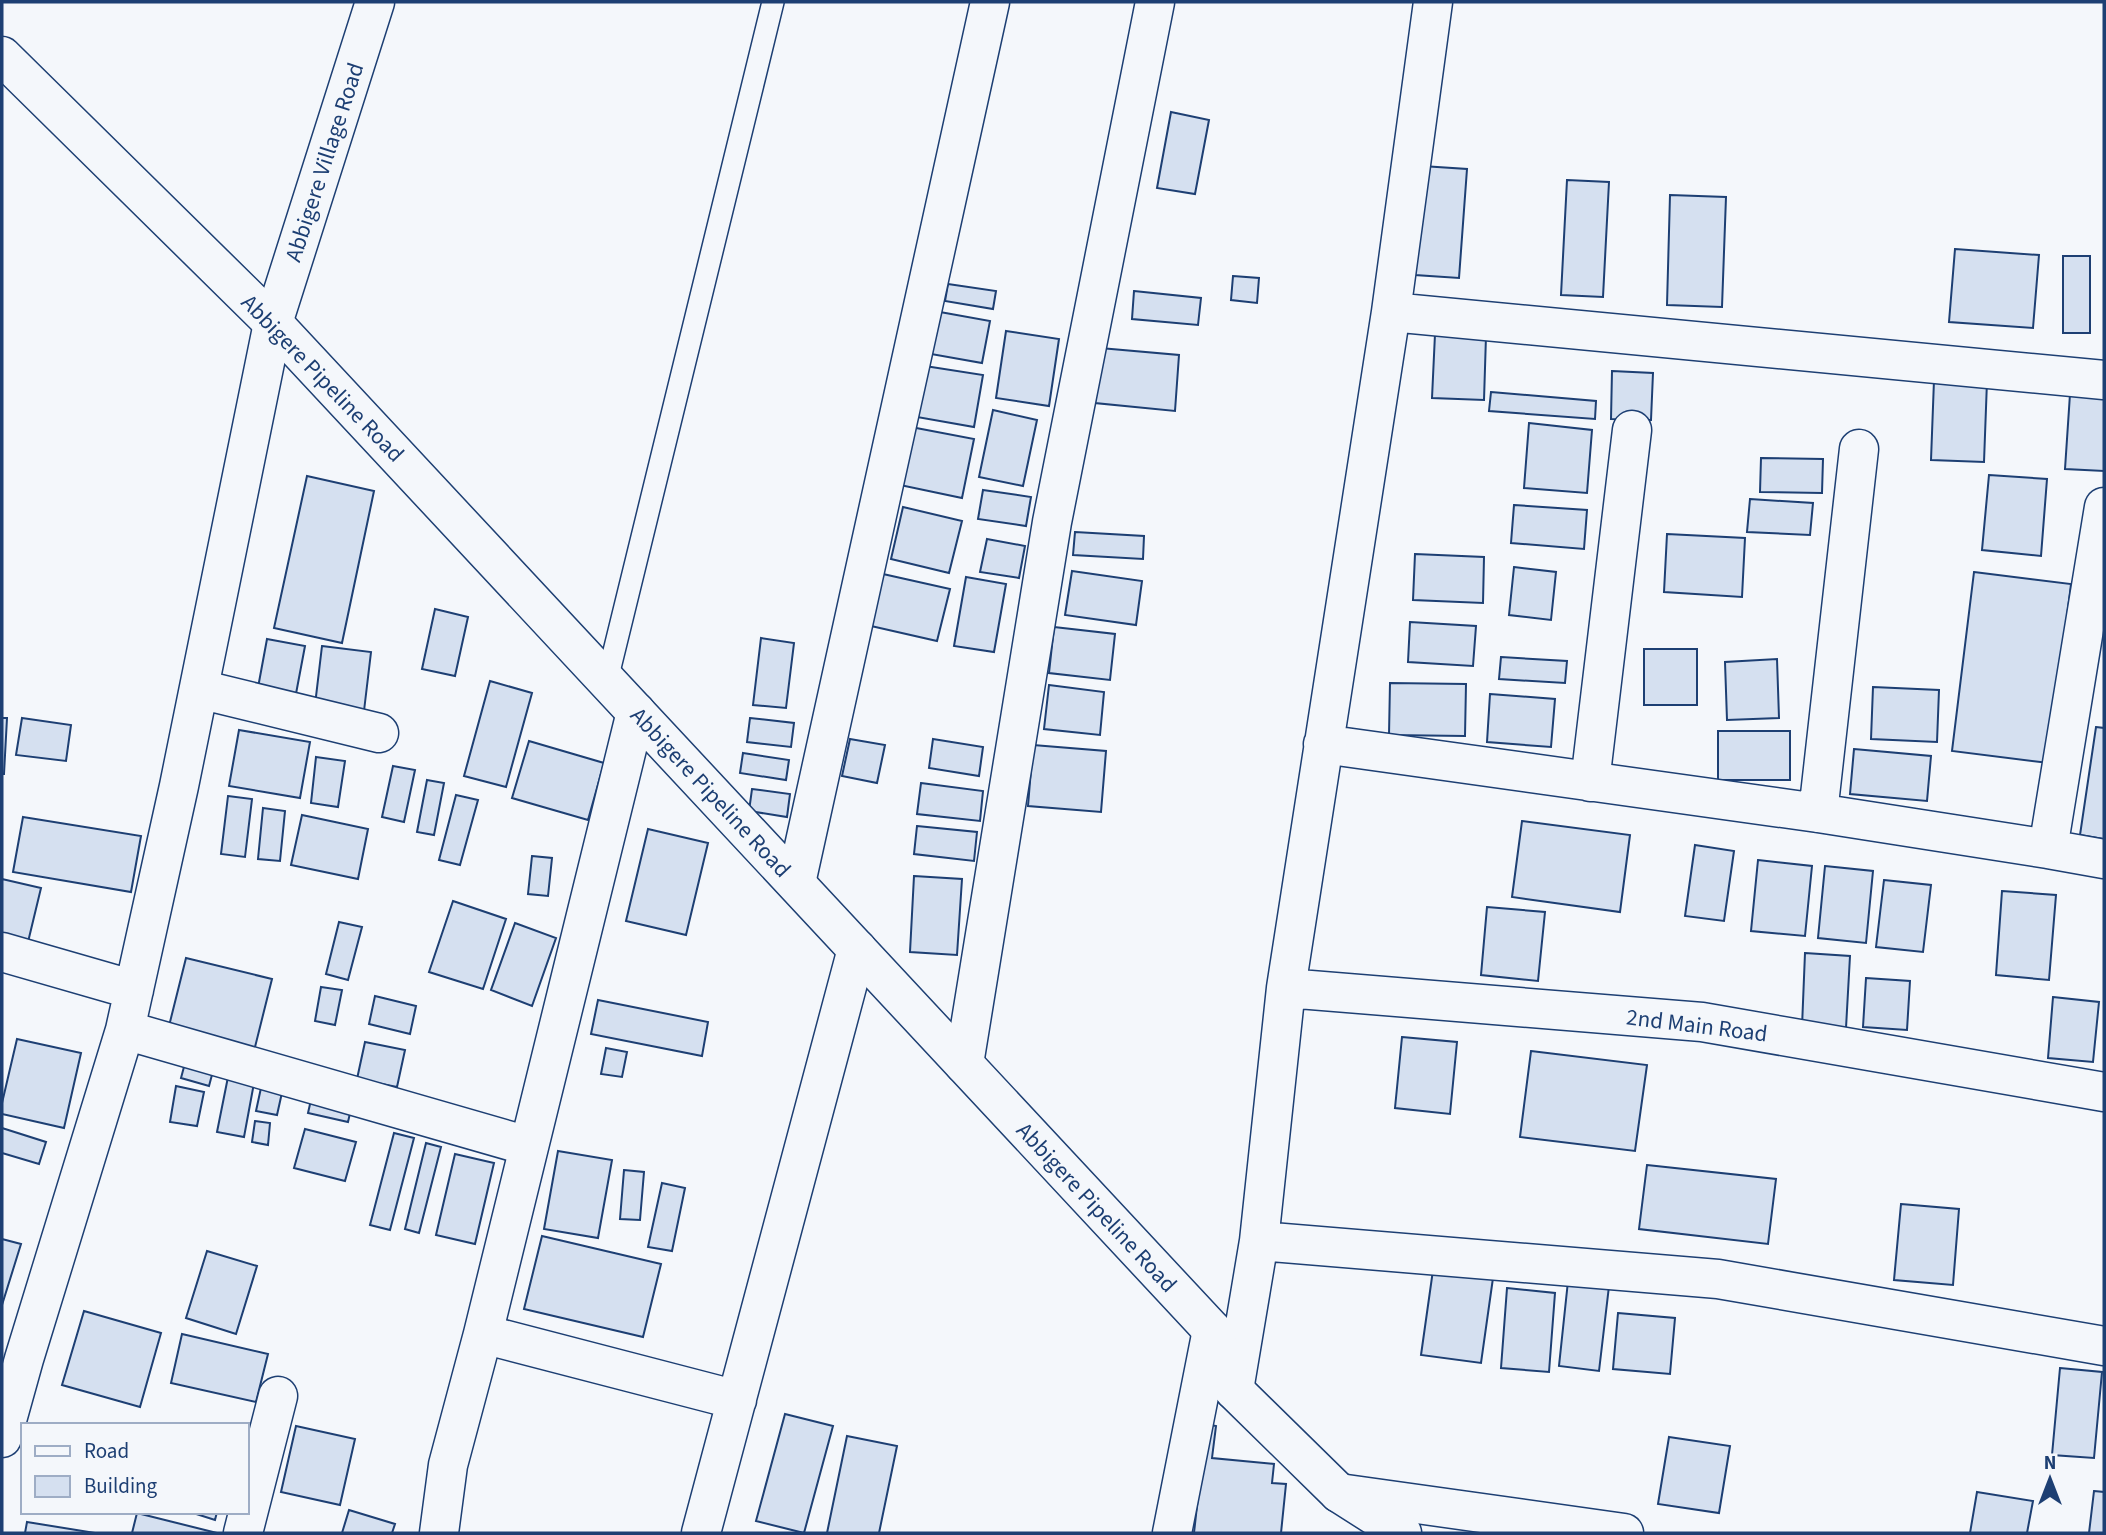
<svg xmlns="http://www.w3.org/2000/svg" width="2106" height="1535" font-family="'Source Sans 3',sans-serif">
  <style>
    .building { fill: #d5e0f0; stroke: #1d3f73; stroke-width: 2 }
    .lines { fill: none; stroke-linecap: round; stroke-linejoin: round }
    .lane-casing { stroke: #1d3f73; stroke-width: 24 }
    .street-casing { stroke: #1d3f73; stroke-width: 41 }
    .secondary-casing { stroke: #1d3f73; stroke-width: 41 }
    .lane { stroke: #f4f7fb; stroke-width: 21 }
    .street { stroke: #f4f7fb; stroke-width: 38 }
    .secondary { stroke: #f4f7fb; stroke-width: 38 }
    .labels { text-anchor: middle; stroke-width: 5; stroke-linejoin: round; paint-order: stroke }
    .street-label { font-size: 23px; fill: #1d3f73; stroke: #f4f7fb }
  </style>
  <rect width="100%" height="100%" fill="#f4f7fb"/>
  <path class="building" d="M 1171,112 L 1209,120 L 1195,194 L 1157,188 Z
    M 1422,166 L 1467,169 L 1459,278 L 1415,275 Z
    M 1567,180 L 1609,182 L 1603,297 L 1561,295 Z
    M 1670,195 L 1726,197 L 1722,307 L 1667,305 Z
    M 1955,249 L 2039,255 L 2033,328 L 1949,322 Z
    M 2063,256 L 2090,256 L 2090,333 L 2063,333 Z
    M 1233,276 L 1259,278 L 1257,303 L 1231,300 Z
    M 948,284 L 996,291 L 993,309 L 945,301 Z
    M 1134,291 L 1201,298 L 1198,325 L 1132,319 Z
    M 940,312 L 990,321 L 982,363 L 931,354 Z
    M 1006,331 L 1059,339 L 1049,406 L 996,398 Z
    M 1435,334 L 1486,336 L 1484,400 L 1432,398 Z
    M 1100,348 L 1179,355 L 1175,411 L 1095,403 Z
    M 925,366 L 983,375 L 974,427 L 917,417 Z
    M 1612,371 L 1653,373 L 1651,420 L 1611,419 Z
    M 1934,380 L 1987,381 L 1984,462 L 1931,460 Z
    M 1491,392 L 1596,401 L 1595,419 L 1489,411 Z
    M 2070,394 L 2104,396 L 2104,471 L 2065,469 Z
    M 993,410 L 1037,420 L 1023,486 L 979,477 Z
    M 1529,423 L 1592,430 L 1587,493 L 1524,488 Z
    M 911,427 L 974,439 L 962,498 L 900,485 Z
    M 1761,458 L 1823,459 L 1822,493 L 1760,492 Z
    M 1989,475 L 2047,479 L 2041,556 L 1982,550 Z
    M 307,476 L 374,491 L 342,643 L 274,628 Z
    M 983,490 L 1031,497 L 1026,526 L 978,519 Z
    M 1750,499 L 1813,503 L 1810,535 L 1747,532 Z
    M 1514,505 L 1587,510 L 1584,549 L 1511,543 Z
    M 903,507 L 962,521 L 949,573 L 891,559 Z
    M 1075,532 L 1144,536 L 1143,559 L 1073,555 Z
    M 1667,534 L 1745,538 L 1742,597 L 1664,592 Z
    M 987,539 L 1025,546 L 1019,578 L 980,572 Z
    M 1415,554 L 1484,557 L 1483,603 L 1413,600 Z
    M 1514,567 L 1556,572 L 1551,620 L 1509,615 Z
    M 1072,571 L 1142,581 L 1136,625 L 1065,615 Z
    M 1974,572 L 2071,584 L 2049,763 L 1952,751 Z
    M 883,574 L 950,589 L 937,641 L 871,626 Z
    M 966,577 L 1006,584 L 994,652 L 954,646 Z
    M 435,609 L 468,617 L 455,676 L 422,669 Z
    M 1410,622 L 1476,626 L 1473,666 L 1408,662 Z
    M 1054,627 L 1115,634 L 1110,680 L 1049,673 Z
    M 761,638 L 794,643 L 786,708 L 753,705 Z
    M 267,639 L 305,646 L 295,699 L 257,693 Z
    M 322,646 L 371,652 L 364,711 L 315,705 Z
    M 1644,649 L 1697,649 L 1697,705 L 1644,705 Z
    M 1501,657 L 1567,661 L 1565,683 L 1499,679 Z
    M 1777,659 L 1779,718 L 1727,720 L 1725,662 Z
    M 490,681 L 532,693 L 506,787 L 464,776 Z
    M 1390,683 L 1466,684 L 1465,736 L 1389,735 Z
    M 1049,685 L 1104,692 L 1100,735 L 1044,729 Z
    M 1873,687 L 1939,690 L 1937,742 L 1871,739 Z
    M 1490,694 L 1555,699 L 1551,747 L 1487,742 Z
    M 2,718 L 7,718 L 4,774 L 2,774 Z
    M 22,718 L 71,725 L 66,761 L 16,755 Z
    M 750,718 L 794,723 L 791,747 L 747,742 Z
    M 2096,727 L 2104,728 L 2104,839 L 2080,835 Z
    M 239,730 L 310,742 L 300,798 L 229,786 Z
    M 1718,731 L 1790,731 L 1790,780 L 1718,780 Z
    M 850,739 L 885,745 L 877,783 L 842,776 Z
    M 933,739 L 983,747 L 979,776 L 929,768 Z
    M 529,741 L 604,763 L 588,820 L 512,798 Z
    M 1033,745 L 1106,751 L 1101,812 L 1028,806 Z
    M 1854,749 L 1931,756 L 1927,801 L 1850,794 Z
    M 743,753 L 789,760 L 786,780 L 740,773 Z
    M 316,757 L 345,761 L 338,807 L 311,803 Z
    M 393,766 L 415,770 L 404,822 L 382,817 Z
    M 427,780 L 444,783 L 434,835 L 417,832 Z
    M 921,783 L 983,791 L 980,821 L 917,814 Z
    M 752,789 L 790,794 L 787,817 L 749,811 Z
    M 456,795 L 478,800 L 460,865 L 439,860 Z
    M 228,796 L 252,799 L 245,857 L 221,854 Z
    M 263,808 L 285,811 L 280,861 L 258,859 Z
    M 302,815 L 368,829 L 358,879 L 291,865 Z
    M 23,817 L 141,836 L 131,892 L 13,872 Z
    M 1522,821 L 1630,835 L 1620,912 L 1512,897 Z
    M 917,826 L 977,832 L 974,861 L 914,854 Z
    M 648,829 L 708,843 L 686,935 L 626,921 Z
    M 1695,845 L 1734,851 L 1724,921 L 1685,916 Z
    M 532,856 L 552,858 L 548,896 L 528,894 Z
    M 1758,860 L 1812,866 L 1805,936 L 1751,931 Z
    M 1825,866 L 1873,871 L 1866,943 L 1818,938 Z
    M 914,876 L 962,879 L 957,955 L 910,952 Z
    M 2,879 L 41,888 L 28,942 L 2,936 Z
    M 1884,880 L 1931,885 L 1923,952 L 1876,947 Z
    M 2002,891 L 2056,895 L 2049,980 L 1996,975 Z
    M 453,901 L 506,919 L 483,989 L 429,972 Z
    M 1487,907 L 1545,912 L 1538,981 L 1481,975 Z
    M 339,922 L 362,927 L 348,980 L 326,974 Z
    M 515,923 L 556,938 L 532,1006 L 491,990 Z
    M 1805,953 L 1850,956 L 1846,1028 L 1802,1027 Z
    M 186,958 L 272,979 L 254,1051 L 168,1030 Z
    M 1866,978 L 1910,981 L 1907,1030 L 1863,1027 Z
    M 321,987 L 342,990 L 335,1025 L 315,1021 Z
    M 375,996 L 416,1006 L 410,1034 L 369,1024 Z
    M 2053,997 L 2099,1002 L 2093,1062 L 2048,1058 Z
    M 598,1000 L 708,1022 L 702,1056 L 591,1034 Z
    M 1402,1037 L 1457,1042 L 1450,1114 L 1395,1108 Z
    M 17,1039 L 81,1053 L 64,1128 L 2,1114 L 2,1103 Z
    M 365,1042 L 405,1050 L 397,1087 L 357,1079 Z
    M 606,1048 L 627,1052 L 622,1077 L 601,1074 Z
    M 1531,1051 L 1647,1065 L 1635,1151 L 1520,1137 Z
    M 185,1063 L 213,1071 L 209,1086 L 181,1078 Z
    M 264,1074 L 285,1079 L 277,1115 L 256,1111 Z
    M 228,1077 L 254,1083 L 244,1137 L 217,1132 Z
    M 176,1086 L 204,1092 L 197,1126 L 170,1122 Z
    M 313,1091 L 353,1100 L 348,1122 L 308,1113 Z
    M 255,1121 L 270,1123 L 268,1145 L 252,1142 Z
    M 2,1128 L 46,1142 L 39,1164 L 2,1153 Z
    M 305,1129 L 356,1142 L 345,1181 L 294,1168 Z
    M 394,1133 L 414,1138 L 390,1230 L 370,1225 Z
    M 426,1143 L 441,1147 L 419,1233 L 405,1229 Z
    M 558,1151 L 612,1160 L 598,1238 L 544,1229 Z
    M 455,1154 L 494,1163 L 475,1244 L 436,1235 Z
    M 1647,1165 L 1776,1179 L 1768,1244 L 1639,1229 Z
    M 624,1170 L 644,1172 L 640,1220 L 620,1219 Z
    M 662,1183 L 685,1188 L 672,1251 L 648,1247 Z
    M 1901,1204 L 1959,1209 L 1953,1285 L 1894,1280 Z
    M 542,1236 L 661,1264 L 643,1337 L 524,1309 Z
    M 2,1239 L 21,1244 L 2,1305 Z
    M 207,1251 L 257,1266 L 236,1334 L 186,1318 Z
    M 1433,1270 L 1493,1278 L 1481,1363 L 1421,1355 Z
    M 1568,1281 L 1609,1286 L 1599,1371 L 1559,1366 Z
    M 1507,1288 L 1555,1293 L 1549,1372 L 1501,1368 Z
    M 84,1311 L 161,1333 L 140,1407 L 62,1385 Z
    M 1618,1313 L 1675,1318 L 1670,1374 L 1613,1369 Z
    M 182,1334 L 268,1354 L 256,1402 L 171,1383 Z
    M 2060,1368 L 2102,1372 L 2094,1458 L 2052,1455 Z
    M 785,1414 L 833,1426 L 804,1533 L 756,1521 Z
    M 1206,1424 L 1216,1426 L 1212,1458 L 1274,1464 L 1272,1483 L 1286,1484 L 1281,1533 L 1194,1533 Z
    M 296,1426 L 355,1439 L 340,1505 L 281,1492 Z
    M 847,1436 L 897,1446 L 879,1533 L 827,1533 Z
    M 1669,1437 L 1730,1446 L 1719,1513 L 1658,1504 Z
    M 2094,1491 L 2104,1492 L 2104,1533 L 2089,1533 Z
    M 1977,1492 L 2033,1501 L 2027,1533 L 1970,1533 Z
    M 349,1510 L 395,1524 L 392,1533 L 342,1533 Z
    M 190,1512 L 217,1512 L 215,1520 Z
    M 137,1513 L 217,1533 L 132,1533 Z
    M 27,1522 L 95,1533 L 25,1533 Z"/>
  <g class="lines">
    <g class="lane-casing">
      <path id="lane" d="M 607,680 L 773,2"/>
    </g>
    <g class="street-casing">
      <path id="street" d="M 1391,312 L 2104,380
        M 199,689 L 379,733
        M 1323,744 L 1818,813 L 2048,849 L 2104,507
        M 1590,782 L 1632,430
        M 1818,813 L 1859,449
        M 2048,849 L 2104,859
        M 796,883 L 990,2
        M 2,952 L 134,990
        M 1286,988 L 1702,1022 L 2104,1092
        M 125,1030 L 528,1146
        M 964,1064 L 1052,522 L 1155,2
        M 1259,1241 L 1718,1279 L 2104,1346
        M 483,1334 L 737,1400
        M 1234,1390 L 1259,1241 L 1286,988 L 1391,312 L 1433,2
        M 2,1438 L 24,1359 L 125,1030 L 179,786 L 273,323 L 375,2
        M 1339,1493 L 1624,1533
        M 243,1533 L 278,1396
        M 439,1533 L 448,1465 L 483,1334 L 636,712
        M 701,1533 L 857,949
        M 1172,1533 L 1212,1330"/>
    </g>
    <g class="secondary-casing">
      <path id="secondary" d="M 2,56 L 273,323 L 1212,1330 L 1234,1390 L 1339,1493 L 1402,1533"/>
    </g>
    <use href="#lane" class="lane"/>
    <use href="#street" class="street"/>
    <use href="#secondary" class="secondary"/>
  </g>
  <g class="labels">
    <g class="street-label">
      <text transform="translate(324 162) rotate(-72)" y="8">Abbigere Village Road</text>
      <text transform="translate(323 378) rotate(46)" y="8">Abbigere Pipeline Road</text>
      <text transform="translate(711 792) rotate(47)" y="8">Abbigere Pipeline Road</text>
      <text transform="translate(1697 1025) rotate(7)" y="8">2nd Main Road</text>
      <text transform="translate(1097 1207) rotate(47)" y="8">Abbigere Pipeline Road</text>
    </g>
  </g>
  <rect width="2106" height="1535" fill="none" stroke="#1d3f73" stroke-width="7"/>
  <rect x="21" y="1423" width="228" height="91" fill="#f4f7fb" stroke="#9eadc5" stroke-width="2"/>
  <rect x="35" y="1446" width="35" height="10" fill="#f4f7fb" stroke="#9eadc5" stroke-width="2"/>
  <text x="84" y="1458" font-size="21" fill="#1d3f73">Road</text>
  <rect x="35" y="1476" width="35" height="21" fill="#d5e0f0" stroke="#9eadc5" stroke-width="2"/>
  <text x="84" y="1493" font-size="21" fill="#1d3f73">Building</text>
  <g transform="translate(2050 1479)" stroke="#f4f7fb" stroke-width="5" paint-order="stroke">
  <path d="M0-5L12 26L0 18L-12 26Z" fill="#1d3f73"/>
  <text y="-10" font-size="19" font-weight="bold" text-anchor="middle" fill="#1d3f73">N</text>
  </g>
</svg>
